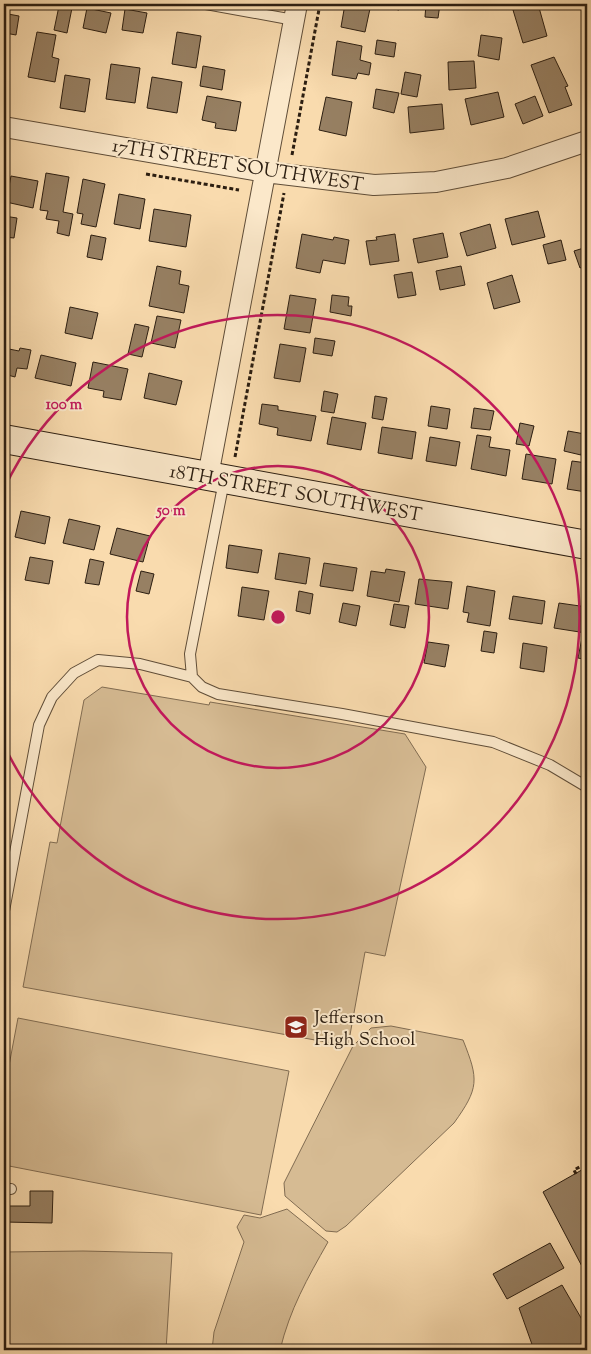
<svg xmlns="http://www.w3.org/2000/svg" width="591" height="1354" font-family="'Sorts Mill Goudy',serif">
  <style>
    .green { fill: #d6bb93; stroke: #816c52 }
    .building { fill: #978063; stroke: #2c1e11 }
    .lines { fill: none; stroke-linecap: round; stroke-linejoin: round }
    .lane-casing { stroke: #5f4d38; stroke-width: 12 }
    .street-casing { stroke: #5f4d38; stroke-width: 22 }
    .secondary-casing { stroke: #2c1e11; stroke-width: 30 }
    .path { stroke: #2c1e11; stroke-width: 3; stroke-dasharray: 4 2.5; stroke-linecap: butt }
    .lane { stroke: #fbe8ca; stroke-width: 10 }
    .street { stroke: #fbe8ca; stroke-width: 20 }
    .secondary { stroke: #fbe8ca; stroke-width: 28 }
    .ring { fill: none; stroke: #c2185b; stroke-width: 2.5 }
    .labels { text-anchor: middle; stroke-width: 4; stroke-linejoin: round; paint-order: stroke }
    .street-label { font-size: 19px; fill: #2c1e11; stroke: #fbe8ca }
    .poi-label { font-size: 19px; fill: #2c1e11; stroke: #fbe8ca; text-anchor: start }
    .centre { fill: #c2185b; stroke: #fbe8ca; stroke-width: 2.5 }
    .ring-label { font-size: 15px; text-anchor: middle; font-weight: bold; fill: #c2185b; stroke: #fbe8ca; stroke-width: 4; stroke-linejoin: round; paint-order: stroke }
  </style>
  <rect width="100%" height="100%" fill="#f9dbae"/>
  <filter id="stains"><feTurbulence type="fractalNoise" baseFrequency=".004" numOctaves="4"/><feColorMatrix values="0 0 0 0 .2 0 0 0 0 .09 0 0 0 0 .02 0 0 0 .5 -.17"/></filter>
  <radialGradient id="worn" r=".72"><stop offset=".6" stop-color="#630" stop-opacity="0"/><stop offset="1" stop-color="#630" stop-opacity=".3"/></radialGradient>
  <path class="green" d="M 102,687 L 209,705 L 210,702 L 405,734 L 426,767 L 385,956 L 365,952 L 348,1046 L 23,987 L 50,842 L 57,843 L 84,700 Z
    M 18,1018 L 289,1071 L 261,1215 L 4,1165 L 4,1092 Z
    M 391,1026 L 463,1040 C 479,1080 479,1088 454,1123 L 346,1226 L 337,1232 L 326,1231 L 285,1196 L 284,1183 L 353,1046 L 371,1028 Z
    M 287,1209 L 328,1242 C 307,1279 290,1309 280,1350 L 212,1350 L 214,1332 L 244,1242 L 237,1227 L 244,1215 L 260,1218 Z
    M 83,1251 L 172,1253 L 166,1350 L 4,1350 L 4,1252 Z"/>
  <path class="building" d="M 345,4 L 371,4 L 365,32 L 341,27 Z
    M 379,4 L 400,4 L 399,10 L 379,6 Z
    M 426,4 L 440,4 L 438,18 L 425,17 Z
    M 534,4 L 538,4 L 547,36 L 523,43 L 513,10 Z
    M 59,6 L 72,8 L 67,33 L 54,30 Z
    M 87,8 L 111,13 L 106,33 L 83,28 Z
    M 125,9 L 147,13 L 143,33 L 122,30 Z
    M 8,14 L 19,16 L 16,35 L 5,33 Z
    M 37,32 L 56,35 L 52,57 L 59,59 L 55,82 L 28,77 Z
    M 177,32 L 201,36 L 196,68 L 172,64 Z
    M 481,35 L 502,38 L 499,60 L 478,56 Z
    M 377,40 L 396,43 L 394,57 L 375,54 Z
    M 337,41 L 362,46 L 360,60 L 371,63 L 369,75 L 358,73 L 356,79 L 332,75 Z
    M 554,57 L 568,86 L 565,87 L 572,105 L 549,113 L 531,65 Z
    M 474,61 L 476,88 L 449,90 L 448,62 Z
    M 111,64 L 140,68 L 135,103 L 106,99 Z
    M 203,66 L 225,70 L 222,90 L 200,86 Z
    M 405,72 L 421,75 L 417,97 L 401,94 Z
    M 65,75 L 90,79 L 85,112 L 60,108 Z
    M 152,77 L 182,82 L 177,113 L 147,108 Z
    M 376,89 L 399,93 L 394,113 L 373,108 Z
    M 498,92 L 504,117 L 471,125 L 465,99 Z
    M 207,96 L 241,102 L 236,131 L 215,128 L 216,123 L 202,120 Z
    M 535,96 L 543,116 L 523,124 L 515,104 Z
    M 326,97 L 352,102 L 346,136 L 319,130 Z
    M 442,104 L 444,129 L 410,133 L 408,107 Z
    M 46,173 L 69,177 L 63,212 L 73,214 L 69,236 L 57,233 L 59,221 L 46,219 L 48,211 L 40,210 Z
    M 11,176 L 38,181 L 33,208 L 6,202 Z
    M 83,179 L 105,184 L 96,227 L 81,224 L 83,214 L 77,213 Z
    M 119,194 L 145,199 L 140,229 L 114,224 Z
    M 154,209 L 191,215 L 186,247 L 149,241 Z
    M 538,211 L 545,237 L 512,245 L 505,219 Z
    M 4,216 L 17,218 L 14,238 L 4,237 Z
    M 490,224 L 496,248 L 467,256 L 460,233 Z
    M 443,233 L 448,257 L 418,263 L 413,239 Z
    M 302,234 L 333,240 L 334,237 L 349,240 L 345,264 L 323,260 L 320,273 L 296,268 Z
    M 395,234 L 399,261 L 370,265 L 366,241 L 377,240 L 376,237 Z
    M 91,235 L 106,238 L 102,260 L 87,257 Z
    M 561,240 L 566,260 L 548,264 L 543,245 Z
    M 587,247 L 587,265 L 580,268 L 574,251 Z
    M 157,266 L 181,271 L 179,284 L 189,286 L 184,313 L 149,306 Z
    M 461,266 L 465,285 L 440,290 L 436,271 Z
    M 412,272 L 416,295 L 398,298 L 394,275 Z
    M 512,275 L 520,302 L 494,309 L 487,283 Z
    M 290,295 L 316,299 L 310,333 L 284,329 Z
    M 332,295 L 349,297 L 348,306 L 352,306 L 351,316 L 330,312 Z
    M 70,307 L 98,313 L 92,339 L 65,333 Z
    M 157,316 L 181,320 L 175,348 L 151,343 Z
    M 135,324 L 149,327 L 142,357 L 128,354 Z
    M 315,338 L 335,341 L 332,356 L 313,353 Z
    M 280,344 L 306,348 L 300,382 L 274,378 Z
    M 4,348 L 19,351 L 20,348 L 31,350 L 27,369 L 17,368 L 15,377 L 4,374 Z
    M 41,355 L 76,363 L 71,386 L 35,378 Z
    M 93,362 L 128,369 L 121,400 L 103,397 L 104,391 L 88,388 Z
    M 149,373 L 182,381 L 176,405 L 144,398 Z
    M 324,391 L 338,394 L 334,413 L 321,411 Z
    M 375,396 L 387,398 L 383,420 L 372,418 Z
    M 262,404 L 278,406 L 278,410 L 316,416 L 311,441 L 277,435 L 278,428 L 259,424 Z
    M 431,406 L 450,409 L 447,429 L 428,426 Z
    M 474,408 L 494,411 L 490,430 L 471,428 Z
    M 332,417 L 366,423 L 361,450 L 327,444 Z
    M 520,423 L 534,426 L 529,446 L 516,444 Z
    M 382,427 L 416,432 L 412,459 L 378,453 Z
    M 568,431 L 585,434 L 581,455 L 564,451 Z
    M 477,435 L 491,437 L 489,447 L 510,450 L 506,476 L 471,469 Z
    M 430,437 L 460,442 L 456,466 L 426,461 Z
    M 526,454 L 556,459 L 552,484 L 522,479 Z
    M 572,461 L 587,463 L 586,492 L 567,489 Z
    M 21,511 L 50,517 L 45,544 L 15,537 Z
    M 69,519 L 100,526 L 94,550 L 63,543 Z
    M 117,528 L 150,536 L 143,562 L 110,554 Z
    M 229,545 L 262,550 L 258,573 L 226,568 Z
    M 279,553 L 310,558 L 306,584 L 275,579 Z
    M 30,557 L 53,561 L 49,584 L 25,580 Z
    M 90,559 L 104,562 L 99,585 L 85,583 Z
    M 324,563 L 357,568 L 353,591 L 320,586 Z
    M 386,569 L 405,572 L 399,602 L 367,596 L 371,571 L 385,573 Z
    M 141,571 L 154,574 L 149,594 L 136,591 Z
    M 419,579 L 452,582 L 448,609 L 415,604 Z
    M 467,586 L 495,591 L 490,626 L 467,622 L 469,613 L 463,612 Z
    M 242,587 L 269,591 L 264,620 L 238,616 Z
    M 299,591 L 313,594 L 310,614 L 296,611 Z
    M 513,596 L 545,601 L 542,624 L 509,619 Z
    M 343,603 L 360,606 L 356,626 L 339,622 Z
    M 559,603 L 587,607 L 586,633 L 554,628 Z
    M 394,604 L 409,606 L 405,628 L 390,625 Z
    M 484,631 L 497,633 L 494,653 L 481,651 Z
    M 582,638 L 587,639 L 587,660 L 578,658 Z
    M 428,642 L 449,645 L 445,667 L 424,663 Z
    M 523,643 L 547,647 L 544,672 L 520,668 Z
    M 587,1167 L 587,1274 L 586,1274 L 543,1192 Z
    M 30,1191 L 53,1191 L 52,1223 L 4,1222 L 4,1206 L 30,1206 Z
    M 550,1243 L 564,1268 L 507,1299 L 493,1274 Z
    M 562,1285 L 584,1323 L 587,1321 L 587,1350 L 534,1350 L 519,1308 Z"/>
  <g class="lines">
    <g class="lane-casing">
      <path id="lane" d="M 206,4 L 294,20
        M 192,677 L 190,654 L 224,481
        M 4,911 L 39,725 L 52,697 L 74,673 L 98,660 L 140,664 L 192,677 L 202,687 L 218,694 L 342,714 L 493,742 L 550,765 L 587,787
        M 4,1189 L 11,1189"/>
    </g>
    <g class="street-casing">
      <path id="street" d="M 4,127 L 265,172 L 374,185 L 436,182 L 507,168 L 587,141
        M 208,476 L 297,4"/>
    </g>
    <g class="secondary-casing">
      <path id="secondary" d="M 4,439 L 587,545"/>
    </g>
    <path class="path" d="M 292,155 L 320,4
      M 146,174 L 239,190
      M 235,457 L 284,193
      M 576,1174 L 574,1170 L 587,1163"/>
    <use href="#lane" class="lane"/>
    <use href="#street" class="street"/>
    <use href="#secondary" class="secondary"/>
  </g>
  <g class="ring">
    <circle cx="278" cy="617" r="151"/>
    <path d="M4 489A302 302 0 1 1 4 745"/>
  </g>
  <defs>
    <g id="school-square" transform="scale(1.25)"><rect x="-9" y="-9" width="18" height="18" rx="4" fill="#8f2418" stroke="#fbe8ca"/><path d="M0-5L7-2L0 1L-7-2ZM-4 1L0 2.5L4 1V4Q0 6-4 4Z" fill="#fff"/></g>
  </defs>
  <g fill-rule="evenodd">
    <use href="#school-square" x="296" y="1027"/>
  </g>
  <g class="labels">
    <g class="street-label">
      <text transform="translate(238 164) rotate(9)" y="7">17TH STREET SOUTHWEST</text>
      <text transform="translate(296 492) rotate(10)" y="7">18TH STREET SOUTHWEST</text>
    </g>
    <g class="poi-label">
      <text x="314" y="1023">Jefferson<tspan x="314" dy="22">High School</tspan></text>
    </g>
  </g>
  <circle cx="278" cy="617" r="8" class="centre"/>
  <g class="ring-label">
    <text x="64" y="409">100 m</text>
    <text x="171" y="515">50 m</text>
  </g>
  <rect width="591" height="1354" fill="none" stroke="#f9dbae" stroke-width="20"/>
  <rect x="5" y="5" width="581" height="1344" fill="none" stroke="#2c1e11" stroke-width="2.5"/>
  <rect x="10" y="10" width="571" height="1334" fill="none" stroke="#2c1e11"/>
  <rect width="100%" height="100%" filter="url(#stains)"/>
  <rect width="100%" height="100%" fill="url(#worn)"/>
</svg>
